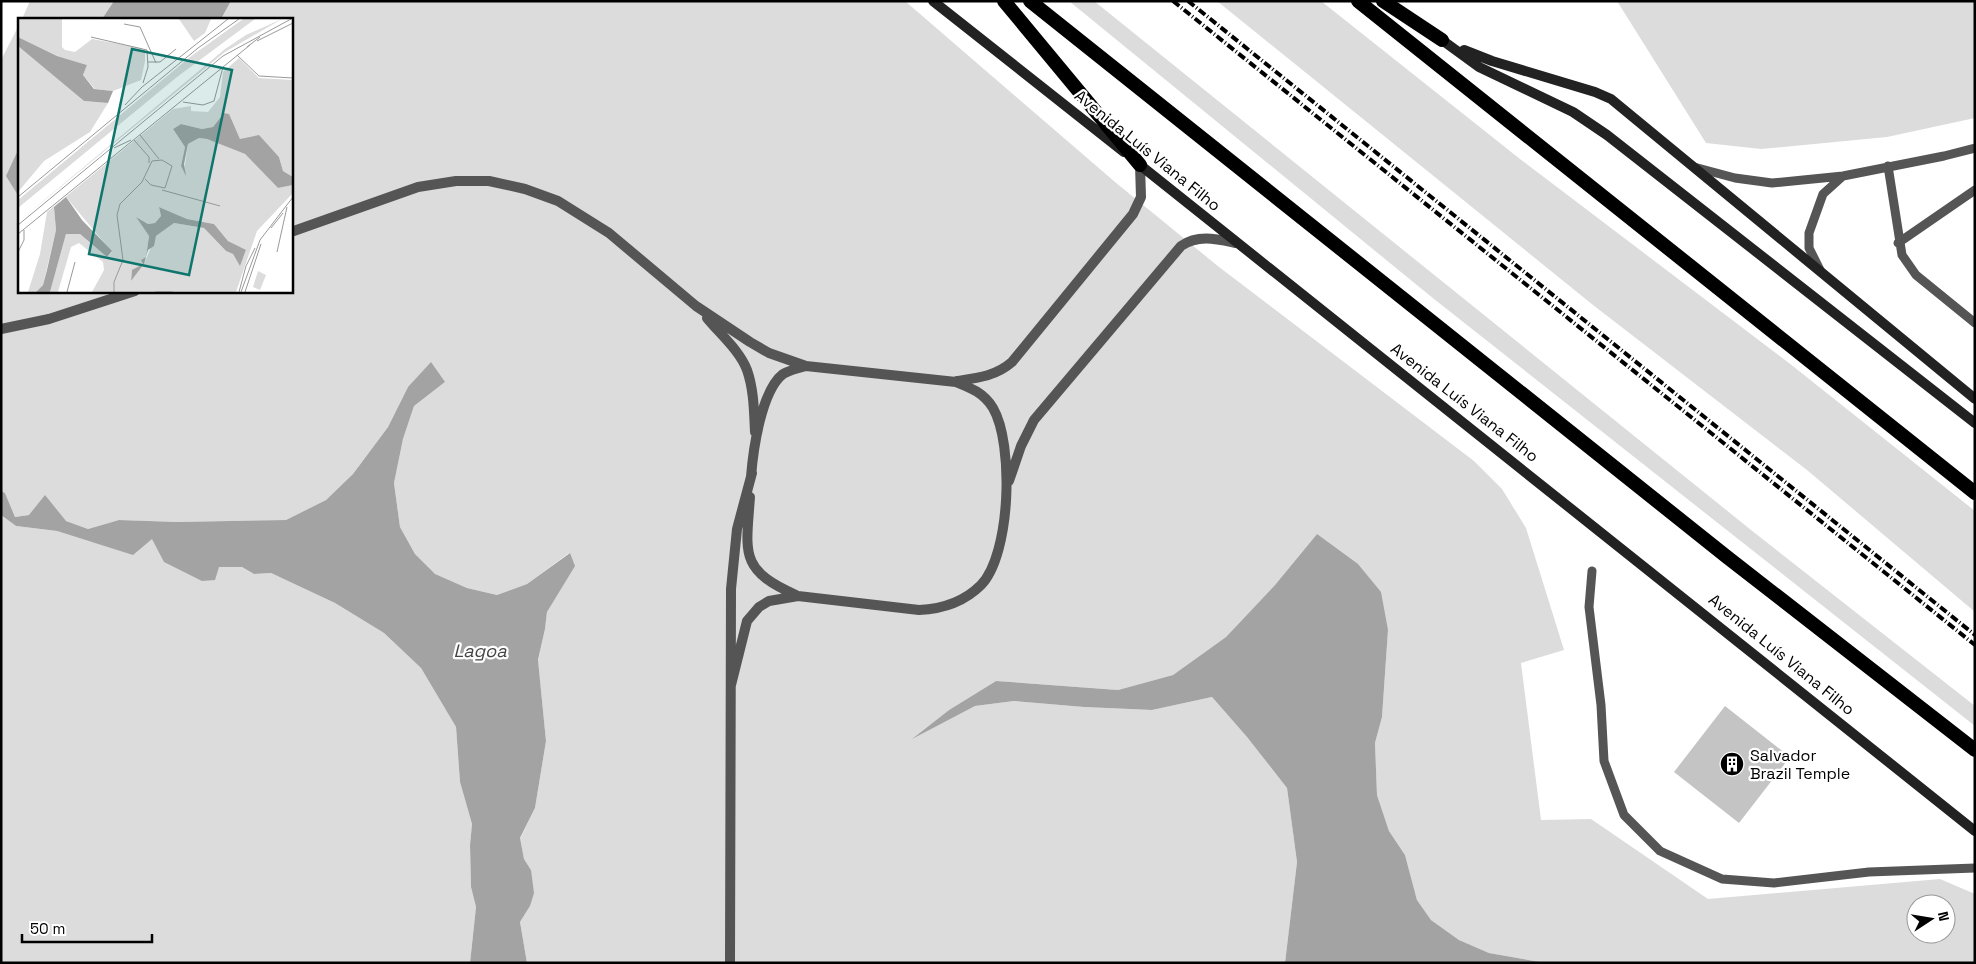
<svg xmlns="http://www.w3.org/2000/svg" width="1976" height="964" font-family="'Space Grotesk',sans-serif">
  <style>
    .green { fill: #dcdcdc; fill-rule: evenodd }
    .water { fill: #a3a3a3 }
    .building { fill: #c4c4c4 }
    .lines { fill: none; stroke-linecap: round; stroke-linejoin: round }
    .service { stroke: #555; stroke-width: 9 }
    .minor { stroke: #555; stroke-width: 10 }
    .secondary { stroke: #222; stroke-width: 10 }
    .trunk { stroke: #000; stroke-width: 14 }
    .rail { stroke: #000; stroke-width: 4; stroke-dasharray: 8 2.5 1 2.5; stroke-linecap: butt }
    .labels { text-anchor: middle; stroke-width: 4.5; stroke-linejoin: round; paint-order: stroke }
    .street-label { font-size: 16px; fill: #000; stroke: #fff }
    .poi-label { font-size: 16px; fill: #000; stroke: #fff; text-anchor: start }
    .water-label { font-size: 18px; font-style: italic; fill: #444; stroke: #fff }
    .inset-road { fill: none; stroke: #999; stroke-width: 1 }
    .view { fill: #0f766e; fill-opacity: 0.15; stroke: #0f766e; stroke-width: 2.5 }
    .inset-edge { fill: none; stroke: #000; stroke-width: 2.5 }
  </style>
  <rect width="100%" height="100%" fill="#fff"/>
  <path class="green" d="M 30,1 L 114,1 L 102,19 L 22,19 Z
    M 231,1 L 905,1 L 1115,182 L 1219,267 L 1474,461 L 1502,489 L 1526,528 L 1564,650 L 1521,663 L 1541,820 L 1591,819 L 1708,899 L 1940,879 L 1975,894 L 1975,963 L 1546,963 L 1489,953 L 1459,940 L 1431,920 L 1417,900 L 1405,855 L 1389,831 L 1377,795 L 1375,743 L 1382,717 L 1388,630 L 1317,534 L 1275,585 L 1226,637 L 1173,675 L 1118,690 L 996,681 L 949,710 L 916,736 L 975,706 L 1014,701 L 1084,707 L 1152,710 L 1212,697 L 1247,737 L 1287,788 L 1297,862 L 1285,963 L 527,963 L 520,922 L 530,906 L 531,870 L 524,859 L 520,839 L 535,808 L 546,741 L 538,661 L 545,629 L 547,612 L 560,589 L 569,553 L 527,584 L 497,595 L 467,588 L 434,574 L 415,554 L 400,527 L 394,483 L 403,439 L 414,406 L 445,382 L 408,387 L 388,427 L 353,474 L 326,500 L 286,520 L 177,522 L 119,520 L 88,529 L 66,521 L 29,515 L 15,517 L 5,493 L 1,491 L 1,60 L 19,25 L 19,148 L 7,176 L 19,197 L 19,291 L 291,291 L 291,19 L 221,19 ZM 1916,904 L 1946,904 L 1946,934 L 1916,934 Z
    M 1069,1 L 1094,1 L 1751,530 L 1975,706 L 1975,726 L 1434,299 Z
    M 1217,1 L 1321,1 L 1520,159 L 1789,363 L 1975,511 L 1975,612 L 1807,470 L 1593,305 Z
    M 1617,1 L 1975,1 L 1975,118 L 1887,137 L 1761,149 L 1706,143 Z
    M 1,515 L 16,526 L 57,531 L 92,542 L 152,539 L 218,567 L 242,567 L 254,574 L 271,573 L 335,603 L 384,633 L 421,668 L 456,727 L 460,782 L 472,824 L 470,845 L 471,887 L 476,907 L 470,963 L 1,963 Z"/>
  <path class="water" d="M 114,1 L 231,1 L 221,19 L 102,19 Z
    M 19,148 L 19,197 L 6,176 Z
    M 431,362 L 445,382 L 414,406 L 403,439 L 394,483 L 400,527 L 415,554 L 435,574 L 467,588 L 497,595 L 527,584 L 570,553 L 575,566 L 547,612 L 545,629 L 538,660 L 546,741 L 535,808 L 520,838 L 524,859 L 531,870 L 534,893 L 530,906 L 520,922 L 527,963 L 470,963 L 476,907 L 471,887 L 470,845 L 472,824 L 460,782 L 456,727 L 421,668 L 384,633 L 335,603 L 271,573 L 254,574 L 242,567 L 219,567 L 215,580 L 202,581 L 164,562 L 152,539 L 133,555 L 57,531 L 16,526 L 1,515 L 1,491 L 5,493 L 15,517 L 29,515 L 45,495 L 66,521 L 88,529 L 119,520 L 177,522 L 286,520 L 326,500 L 353,474 L 388,427 L 408,387 Z
    M 1317,534 L 1358,564 L 1381,592 L 1388,630 L 1382,717 L 1375,743 L 1377,795 L 1389,831 L 1405,855 L 1417,900 L 1431,920 L 1459,940 L 1489,953 L 1546,963 L 1285,963 L 1297,862 L 1287,788 L 1247,737 L 1212,697 L 1152,710 L 1084,707 L 1014,701 L 975,706 L 912,739 L 949,710 L 996,681 L 1118,690 L 1173,675 L 1226,637 L 1275,585 Z"/>
  <path class="building" d="M 1725,706 L 1790,757 L 1739,823 L 1674,772 Z"/>
  <g class="lines">
    <path class="service" d="M 1888,166 L 1902,255 L 1916,275 L 1975,323
      M 1694,167 L 1735,178 L 1772,183 L 1843,176 L 1944,156 L 1975,148
      M 1898,243 L 1975,190
      M 1821,272 L 1809,248 L 1809,233 L 1823,194 L 1843,176
      M 1592,571 L 1589,607 L 1601,705 L 1604,761 L 1624,815 L 1660,851 L 1722,879 L 1774,883 L 1869,872 L 1975,868"/>
    <path class="minor" d="M 291,232 L 418,187 L 456,181 L 489,181 L 525,189 L 558,201 L 609,233 L 696,306 L 750,342 L 769,353 L 806,366 L 956,382 C 971,388 984,393 993,408 C 1014,444 1011,554 981,585 C 964,602 942,609 919,610 L 798,596 L 769,601 L 759,607 L 747,621 L 731,685
      M 707,318 C 720,334 740,351 747,370 C 754,390 754,412 755,432
      M 1,329 L 49,319 L 135,291
      M 957,381 C 978,378 996,376 1012,362 L 1133,214 L 1141,197 L 1140,165
      M 751,477 C 753,451 761,391 783,374 C 790,370 798,368 806,366
      M 1009,481 L 1021,446 L 1034,420 L 1181,246 C 1198,234 1217,239 1236,243
      M 750,497 C 746,553 739,570 796,595
      M 730,963 L 731,589 L 737,529 L 752,473"/>
    <path class="secondary" d="M 933,1 L 1124,152
      M 1442,40 L 1479,67 L 1573,112 L 1607,135 L 1975,423
      M 1464,50 L 1492,61 L 1595,92 L 1611,99 L 1975,399
      M 1135,161 L 1975,831"/>
    <path class="trunk" d="M 1004,1 L 1140,165
      M 1030,1 L 1727,557 L 1975,750
      M 1358,1 L 1975,493
      M 1383,1 L 1442,40"/>
    <path class="rail" d="M 1173,1 L 1975,645
      M 1188,1 L 1975,635"/>
  </g>
  <defs>
    <g id="building-disc" transform="scale(1.25)"><circle r="9.5" fill="#000" stroke="#fff"/><path d="M-4-6H4V6H1V3H-1V6H-4ZM-2.5-4.3h1.7v1.8h-1.7ZM.8-4.3h1.7v1.8H.8ZM-2.5-1h1.7V.8h-1.7ZM.8-1h1.7V.8H.8Z" fill="#fff"/></g>
  </defs>
  <g fill-rule="evenodd">
    <use href="#building-disc" x="1732" y="764"/>
  </g>
  <g class="labels">
    <g class="street-label">
      <text transform="translate(1148 150) rotate(39)" y="6">Avenida Luís Viana Filho</text>
      <text transform="translate(1465 402) rotate(38)" y="6">Avenida Luís Viana Filho</text>
      <text transform="translate(1782 654) rotate(39)" y="6">Avenida Luís Viana Filho</text>
    </g>
    <g class="poi-label">
      <text x="1750" y="761">Salvador<tspan x="1750" dy="18">Brazil Temple</tspan></text>
    </g>
    <g class="water-label">
      <text x="480" y="657">Lagoa</text>
    </g>
  </g>
  <g transform="translate(18 18)">
    <rect width="275" height="275" fill="#fff"/>
    <path d="M 0,1 L 44,1 L 44,29 L 47,32 L 57,34 L 74,21 L 123,30 L 127,32 L 127,43 L 123,62 L 95,73 L 77,71 L 65,57 L 69,47 L 39,38 L 0,19 ZM 161,1 L 193,1 L 187,15 L 176,23 ZM 225,1 L 237,1 L 159,59 L 0,190 L 0,182 L 172,39 ZM 264,1 L 207,34 L 0,204 L 207,31 L 228,17 ZM 0,28 L 66,83 L 90,85 L 72,114 L 26,143 L 0,174 ZM 221,40 L 241,60 L 275,62 L 275,159 L 265,153 L 261,139 L 241,118 L 226,123 L 222,121 L 210,96 L 206,95 L 195,109 L 184,111 L 163,106 L 155,111 L 167,129 L 163,148 L 166,154 L 170,126 L 181,120 L 189,121 L 227,136 L 260,170 L 275,167 L 275,175 L 239,213 L 218,274 L 74,274 L 86,252 L 85,244 L 61,225 L 53,229 L 40,274 L 32,274 L 48,216 L 62,216 L 89,239 L 94,234 L 48,179 L 36,189 L 38,212 L 25,267 L 18,274 L 10,274 L 22,236 L 29,194 L 155,91 L 173,88 L 173,93 L 190,94 L 202,79 L 205,54 ZM 141,189 L 169,201 L 196,206 L 210,223 L 228,233 L 222,247 L 215,236 L 208,233 L 186,210 L 156,205 L 138,218 L 126,246 L 113,263 L 114,253 L 125,246 L 123,242 L 128,239 L 131,218 L 118,199 L 130,206 L 137,205 L 143,198 ZM 240,253 L 248,257 L 242,272 L 235,269 Z" fill="#dcdcdc" fill-rule="evenodd"/>
    <path d="M 0,19 L 39,38 L 69,47 L 65,57 L 76,71 L 95,73 L 90,85 L 66,83 L 0,28 ZM 206,95 L 211,96 L 222,121 L 241,117 L 261,139 L 265,153 L 275,159 L 275,167 L 260,170 L 227,136 L 189,121 L 181,120 L 170,126 L 166,146 L 168,158 L 163,148 L 167,129 L 155,111 L 163,106 L 184,111 L 195,109 ZM 48,179 L 64,202 L 94,233 L 89,239 L 62,216 L 48,216 L 32,274 L 18,274 L 25,267 L 29,252 L 38,212 L 36,189 ZM 141,189 L 169,201 L 196,206 L 210,223 L 228,232 L 222,248 L 215,236 L 208,233 L 186,210 L 156,205 L 138,218 L 136,228 L 130,232 L 126,246 L 113,263 L 114,252 L 125,246 L 123,242 L 128,239 L 131,218 L 118,199 L 130,206 L 137,205 L 143,198 Z" fill="#a3a3a3"/>
    <path class="inset-road" d="M 106,6 L 122,9 L 138,45M 73,19 L 129,32 L 130,49 L 125,65M 239,23 L 275,5M 229,29 L 242,19M 219,37 L 241,58 L 275,60M 130,44 L 142,44 L 158,31M 165,84 L 185,87 L 196,83 L 205,49M 107,87 L 124,69 L 210,1M 122,117 L 141,141M 116,122 L 131,139 L 131,145M 96,130 L 113,122M 144,172 L 202,188M 0,179 L 180,30 L 221,1M 0,207 L 205,38 L 273,1M 253,210 L 265,195M 0,216 L 232,27M 0,234 L 6,222 L 6,212M 259,234 L 269,189M 49,274 L 57,244M 96,274 L 96,264 L 105,242 L 99,197 L 102,186 L 124,164 L 134,143 L 144,142 L 154,148 L 147,170 L 133,167 L 127,161M 137,274 L 155,274M 221,274 L 228,248 L 237,230M 223,274 L 242,222 L 275,179M 227,274 L 243,226"/>
    <path class="view" d="M 114,31 L 214,52 L 171,257 L 71,236 Z"/>
    <rect width="275" height="275" class="inset-edge"/>
  </g>
  <rect width="1976" height="964" fill="none" stroke="#000000" stroke-width="5"/>
  <g transform="translate(1931 919) rotate(78)"><circle r="24" fill="#ffffff" stroke="#999999"/>
  <path d="M0-4L9 19L0 12L-9 19Z" fill="#000000"/>
  <text y="-8" font-size="14" font-weight="bold" text-anchor="middle" fill="#000000">N</text>
  </g>
  <path d="M22 934v8h130v-8" fill="none" stroke="#000000" stroke-width="2.5"/>
  <text x="30" y="934" font-size="15" fill="#000000" stroke="#ffffff" stroke-width="4" paint-order="stroke">50 m</text>
</svg>
